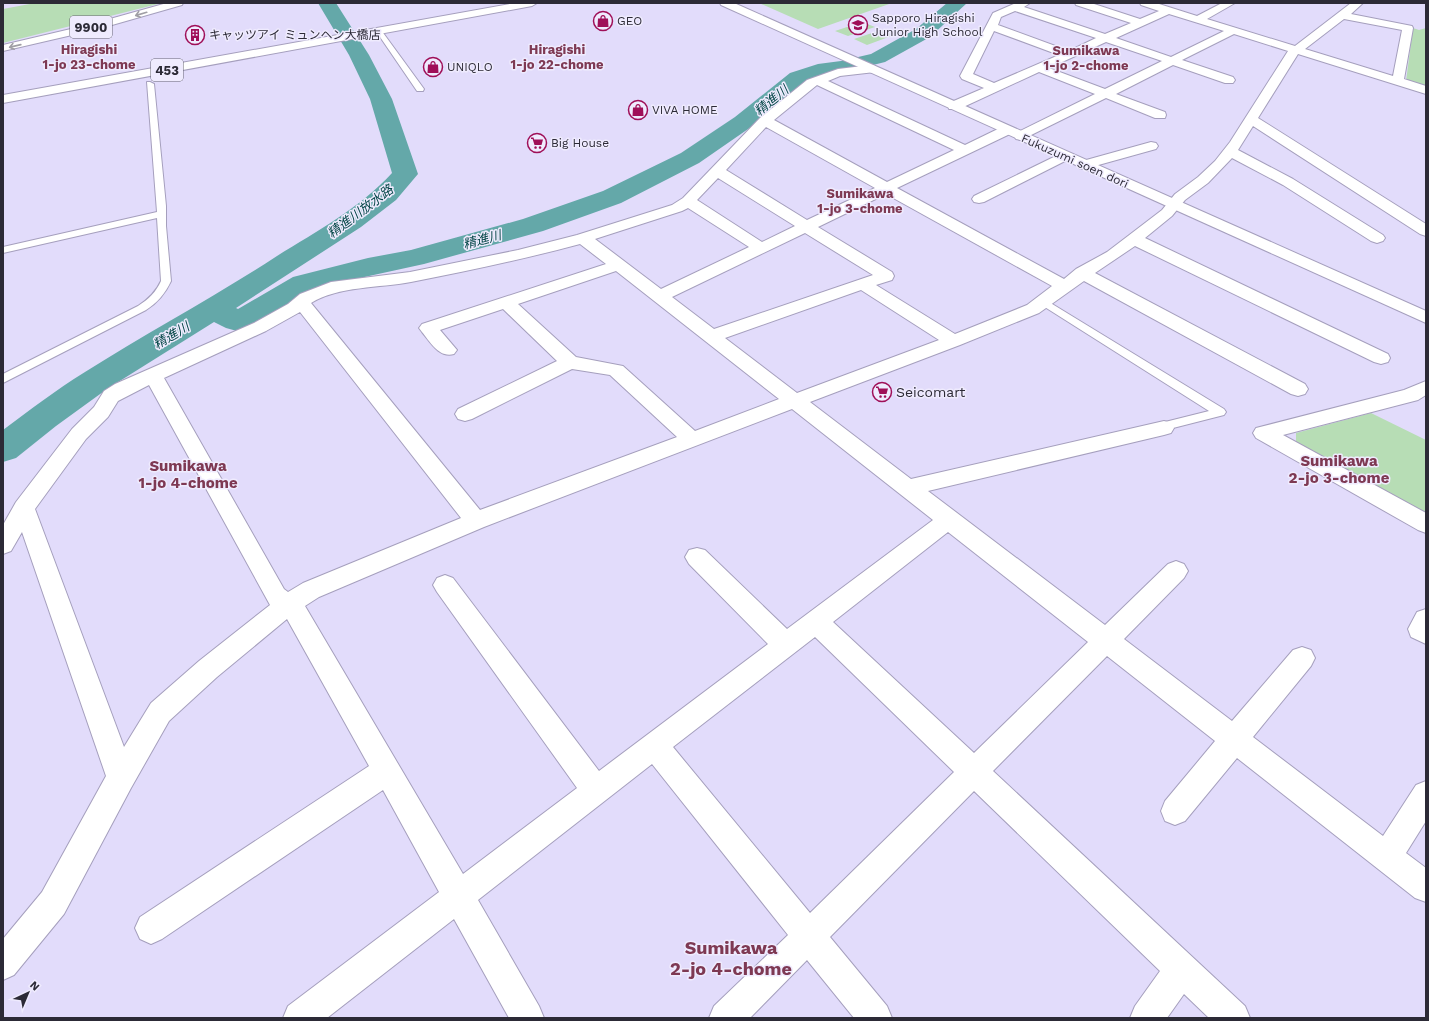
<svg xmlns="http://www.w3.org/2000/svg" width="1429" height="1021" font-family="'Work Sans','Noto Sans JP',sans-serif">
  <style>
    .green { fill: #b7ddb5 }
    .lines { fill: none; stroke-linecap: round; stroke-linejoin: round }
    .river { fill: #64a8a9; fill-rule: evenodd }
    .lane-casing { stroke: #a59fbd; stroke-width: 2 }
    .street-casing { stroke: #a59fbd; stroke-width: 2 }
    .secondary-casing { stroke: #a59fbd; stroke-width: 2 }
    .primary-casing { stroke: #a59fbd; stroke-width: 2 }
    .highway-casing { stroke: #a59fbd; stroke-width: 2 }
    .lane { fill: #fff; fill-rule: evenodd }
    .street { fill: #fff; fill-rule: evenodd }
    .secondary { fill: #fff; fill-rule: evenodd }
    .primary { fill: #fff; fill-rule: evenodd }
    .highway { fill: #fff; fill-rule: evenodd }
    .oneway { stroke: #a09fa5 }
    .labels { text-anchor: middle; stroke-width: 3; stroke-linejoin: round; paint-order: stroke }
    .far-poi-label { font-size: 12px; fill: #2c2a36; stroke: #efebfe; text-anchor: start }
    .far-street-label { font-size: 12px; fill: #2c2a36; stroke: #efebfe }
    .shield { fill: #efebfe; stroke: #666472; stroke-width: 1 }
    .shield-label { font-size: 13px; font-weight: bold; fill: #2c2a36 }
    .far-neighbourhood-label { font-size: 13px; font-weight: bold; fill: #7e3953; stroke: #efebfe }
    .far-water-label { font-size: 13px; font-style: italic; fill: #054748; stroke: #efebfe }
    .poi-label { font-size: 14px; fill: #2c2a36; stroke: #efebfe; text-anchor: start }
    .neighbourhood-label { font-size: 15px; font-weight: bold; fill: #7e3953; stroke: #efebfe }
    .near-neighbourhood-label { font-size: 18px; font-weight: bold; fill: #7e3953; stroke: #efebfe }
  </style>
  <rect width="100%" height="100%" fill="#e2dcfb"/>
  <path class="green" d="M 35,3 L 162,3 L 3,43 L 3,9 Z
    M 759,3 L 892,3 L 818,29 Z
    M 862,22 L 875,27 L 848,36 L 835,31 Z
    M 1413,28 L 1419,30 L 1426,28 L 1426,87 L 1406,81 Z
    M 881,30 L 894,35 L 867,45 L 854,39 Z
    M 1371,413 L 1426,440 L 1426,513 L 1296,442 L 1296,433 Z"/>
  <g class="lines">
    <path class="river" d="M 318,3 L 336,3 L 369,55 L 392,99 L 418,174 L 396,200 L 361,227 L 236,308 L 238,309 L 293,277 L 368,258 L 411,250 L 523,219 L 603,191 L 681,153 L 735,117 L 790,73 L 818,64 L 841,61 L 871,54 L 916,29 L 947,3 L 967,3 L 930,37 L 885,62 L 841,73 L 822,76 L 806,83 L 751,127 L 699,163 L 621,203 L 543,231 L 424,264 L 369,276 L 315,289 L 253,327 L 237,331 L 226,328 L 214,322 L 107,389 L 56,426 L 16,458 L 3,462 L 3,430 C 30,410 56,390 85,372 C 148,332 214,297 277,256 C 317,231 360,208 392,173 L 370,99 L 349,55 Z"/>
    <g class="lane-casing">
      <path id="lane" d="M 377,30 L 381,30 L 424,89 L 423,91 L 417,91 L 376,31 Z
        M 147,82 L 150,82 L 154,84 L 166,206 L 166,226 L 171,281 C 165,294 157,303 146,310 L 3,383 L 3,374 L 138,306 C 149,299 156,292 161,281 L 157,218 L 3,253 L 3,247 L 157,212 Z
        M 1044,299 L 1224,409 L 1226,412 L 1224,415 L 1173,428 L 1164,432 L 1160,431 L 1158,428 L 1165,422 L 1209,411 L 1040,304 L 1039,302 Z"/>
    </g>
    <g class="street-casing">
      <path id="street" d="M 1016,3 L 1030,3 L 1024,7 L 1105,34 L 1131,23 L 1076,5 L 1075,3 L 1091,3 L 1140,19 L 1159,11 L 1141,5 L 1140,3 L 1156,3 L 1197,16 L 1222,3 L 1235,3 L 1207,19 L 1295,46 L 1351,3 L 1363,3 L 1351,14 L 1412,26 L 1413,28 L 1404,79 L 1426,86 L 1426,94 L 1298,54 L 1258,118 L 1426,224 L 1426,236 L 1420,234 L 1253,126 L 1238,150 L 1293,179 L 1383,235 L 1385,238 L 1383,241 L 1377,243 L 1371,241 L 1283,185 L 1232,158 L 1208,183 L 1185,200 L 1172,216 L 1145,238 L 1388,354 L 1390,358 L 1388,362 L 1381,364 L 1374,362 L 1135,246 L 1095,273 L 1305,384 L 1308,389 L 1305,394 L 1298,396 L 1291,394 L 1084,281 L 1039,313 L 960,345 L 810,402 L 911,479 L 1164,421 L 1171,423 L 1174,428 L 1171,433 L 1164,435 L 928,491 L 1105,625 L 1168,564 L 1176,561 L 1184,564 L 1188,571 L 1184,578 L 1124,639 L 1232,721 L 1293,650 L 1302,647 L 1311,650 L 1315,658 L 1311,666 L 1253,737 L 1383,836 L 1416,785 L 1426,781 L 1426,821 L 1406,853 L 1426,868 L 1426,902 L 1415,898 L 1237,758 L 1185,821 L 1175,825 L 1165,821 L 1161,811 L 1165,801 L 1215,741 L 1107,656 L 993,771 L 1245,1006 L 1250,1018 L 1209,1018 L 1184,994 L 1167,1018 L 1130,1018 L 1135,1006 L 1160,971 L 974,791 L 830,937 L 887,1006 L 892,1018 L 854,1018 L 807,960 L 750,1018 L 709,1018 L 714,1006 L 788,935 L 652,764 L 478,900 L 539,1006 L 544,1018 L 509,1018 L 454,919 L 327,1018 L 283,1018 L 288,1006 L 439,892 L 383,790 L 162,939 L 151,944 L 140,939 L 135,928 L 140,917 L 369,766 L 287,619 L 217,677 L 169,721 L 131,788 L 64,914 L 14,975 L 3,980 L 3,939 L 42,892 L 106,776 L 22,532 L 11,551 L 3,554 L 3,525 L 16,502 L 72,429 L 94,407 L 104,391 L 115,384 L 254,323 L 288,304 L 300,294 L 331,282 L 410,272 L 518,250 L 577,235 L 672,205 L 683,198 L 760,118 L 807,80 L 838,69 L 871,65 L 875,66 L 877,69 L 875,72 L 840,76 L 828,81 L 965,145 L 1002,127 L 1012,127 L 1014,130 L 1012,133 L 897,188 L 1064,279 L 1076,269 L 1107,252 L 1128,236 L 1162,210 L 1175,194 L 1198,177 L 1215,161 L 1230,142 L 1288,51 L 1234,34 L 1182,60 L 1233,77 L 1235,80 L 1233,83 L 1225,83 L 1173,65 L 1116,94 L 1165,112 L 1166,115 L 1165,118 L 1155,118 L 1106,98 L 1021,140 L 1016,139 L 1014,136 L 1016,133 L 1095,94 L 1039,72 L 959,109 L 949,109 L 948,106 L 949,103 L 984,88 L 962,79 L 960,76 L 993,13 ZM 1015,11 L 1096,38 L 1069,51 L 998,25 L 1001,17 ZM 1169,14 L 1224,31 L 1171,57 L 1116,38 ZM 1344,19 L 1402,30 L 1393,76 L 1305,49 ZM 994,31 L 1059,55 L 994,83 L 973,74 ZM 1106,42 L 1162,61 L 1105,89 L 1049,68 ZM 817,85 L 954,150 L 887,182 L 774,120 ZM 766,127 L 875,188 L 807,220 L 726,170 ZM 718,178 L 795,226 L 762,242 L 697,200 ZM 886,194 L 1052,286 L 1027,305 L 955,334 L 876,285 L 892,280 L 894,276 L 892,272 L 818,227 ZM 688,208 L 749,247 L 661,289 L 595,239 L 682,211 ZM 805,233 L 873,275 L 714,329 L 672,297 ZM 580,244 L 606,264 L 422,324 L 419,328 L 422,332 C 431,343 439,358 454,354 L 457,350 L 440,330 L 503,309 L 557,361 L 458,409 L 455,414 L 458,419 L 465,421 L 472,419 L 572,369 L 610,375 L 677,437 L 480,510 L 311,303 C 338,286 380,288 411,282 C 468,271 524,259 580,244 ZM 616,271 L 779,399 L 695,431 L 623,366 L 576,357 L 518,304 ZM 861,290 L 939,340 L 797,393 L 725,338 ZM 300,312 L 461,518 L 303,583 L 288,592 L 284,589 L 164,378 L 266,331 ZM 149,385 L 270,605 L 199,661 L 151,703 L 124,747 L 35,509 L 86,439 L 108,417 L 118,401 ZM 792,409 L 933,520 L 787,629 L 705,550 L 697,548 L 689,550 L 685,557 L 689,564 L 768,644 L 599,771 L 453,578 L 445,575 L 437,578 L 433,585 L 437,592 L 577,788 L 463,874 L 305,606 L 319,597 L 484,527 ZM 948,532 L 1088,642 L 974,753 L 833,622 ZM 815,637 L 954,772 L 810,913 L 673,747 Z
        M 1151,142 L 1156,143 L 1158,146 L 1156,149 L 1084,169 L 1079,168 L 1077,165 L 1079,162 Z
        M 1064,152 L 1069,153 L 1071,156 L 1069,159 L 984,202 L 979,203 L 974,202 L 972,199 L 974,196 Z
        M 1426,381 L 1426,395 L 1418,400 L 1283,435 L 1426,513 L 1426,533 L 1418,530 L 1256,438 L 1253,433 L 1256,428 L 1404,390 Z
        M 1426,609 L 1426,644 L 1411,637 L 1408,629 L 1417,612 Z"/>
    </g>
    <g class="secondary-casing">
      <path id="secondary" d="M 720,3 L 734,3 L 1426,311 L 1426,323 L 721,5 Z"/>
    </g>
    <g class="primary-casing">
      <path id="primary" d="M 167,3 L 183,3 L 182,5 L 98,29 L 3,51 L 3,45 L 92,24 Z"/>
    </g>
    <g class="highway-casing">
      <path id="highway" d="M 515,3 L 537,3 L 532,6 L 3,103 L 3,95 Z"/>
    </g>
    <use href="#lane" class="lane"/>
    <use href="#street" class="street"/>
    <use href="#secondary" class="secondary"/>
    <use href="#primary" class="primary"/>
    <use href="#highway" class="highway"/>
  </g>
  <defs><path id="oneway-shaft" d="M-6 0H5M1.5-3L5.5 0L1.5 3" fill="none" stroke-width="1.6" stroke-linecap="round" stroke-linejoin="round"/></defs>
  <g class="oneway">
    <use href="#oneway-shaft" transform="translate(141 14) rotate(164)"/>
    <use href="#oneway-shaft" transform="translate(15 46) rotate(167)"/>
  </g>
  <defs>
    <g id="shop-ring" transform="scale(1)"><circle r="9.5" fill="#efebfe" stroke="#9f0f58" stroke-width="1.5"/><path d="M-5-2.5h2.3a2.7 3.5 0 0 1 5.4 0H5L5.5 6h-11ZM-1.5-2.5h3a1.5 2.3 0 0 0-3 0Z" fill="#9f0f58"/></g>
    <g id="school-ring" transform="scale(1)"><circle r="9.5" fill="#efebfe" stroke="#9f0f58" stroke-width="1.5"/><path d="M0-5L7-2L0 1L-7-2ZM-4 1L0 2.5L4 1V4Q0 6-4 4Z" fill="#9f0f58"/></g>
    <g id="building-ring" transform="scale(1)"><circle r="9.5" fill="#efebfe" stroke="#9f0f58" stroke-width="1.5"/><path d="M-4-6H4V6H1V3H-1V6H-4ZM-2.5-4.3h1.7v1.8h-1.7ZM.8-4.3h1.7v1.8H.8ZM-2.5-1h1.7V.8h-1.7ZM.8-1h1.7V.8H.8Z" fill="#9f0f58"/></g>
    <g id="supermarket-ring" transform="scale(1)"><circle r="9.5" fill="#efebfe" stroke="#9f0f58" stroke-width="1.5"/><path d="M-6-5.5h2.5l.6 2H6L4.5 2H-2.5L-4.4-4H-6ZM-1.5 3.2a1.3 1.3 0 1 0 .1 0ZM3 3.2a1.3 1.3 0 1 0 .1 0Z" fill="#9f0f58"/></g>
  </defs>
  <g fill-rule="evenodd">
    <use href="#shop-ring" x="603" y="21"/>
    <use href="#school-ring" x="858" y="25"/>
    <use href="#building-ring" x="195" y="35"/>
    <use href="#shop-ring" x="433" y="67"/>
    <use href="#shop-ring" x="638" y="110"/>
    <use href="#supermarket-ring" x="537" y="143"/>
    <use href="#supermarket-ring" x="882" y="392"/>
  </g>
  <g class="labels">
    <g class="far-poi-label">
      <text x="872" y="22">Sapporo Hiragishi<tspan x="872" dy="14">Junior High School</tspan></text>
      <text x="617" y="25">GEO</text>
      <text x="209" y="39">キャッツアイ ミュンヘン大橋店</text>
      <text x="447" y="71">UNIQLO</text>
      <text x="652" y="114">VIVA HOME</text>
      <text x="551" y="147">Big House</text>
    </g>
    <g class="far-street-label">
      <text transform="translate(1075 161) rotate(24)" y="4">Fukuzumi soen dori</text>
    </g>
    <g class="shield">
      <rect x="70" y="16" width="42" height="22" rx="3"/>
      <rect x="151" y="59" width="32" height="22" rx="3"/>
    </g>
    <g class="shield-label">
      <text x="91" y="32">9900</text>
      <text x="167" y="75">453</text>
    </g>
    <g class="far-neighbourhood-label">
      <text x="89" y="54">Hiragishi<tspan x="89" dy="15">1-jo 23-chome</tspan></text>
      <text x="557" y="54">Hiragishi<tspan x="557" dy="15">1-jo 22-chome</tspan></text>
      <text x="1086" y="55">Sumikawa<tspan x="1086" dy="15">1-jo 2-chome</tspan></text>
      <text x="860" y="198">Sumikawa<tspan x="860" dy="15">1-jo 3-chome</tspan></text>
    </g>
    <g class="far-water-label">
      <text transform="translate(771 100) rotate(-39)" y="5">精進川</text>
      <text transform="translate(360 211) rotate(-37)" y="5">精進川放水路</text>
      <text transform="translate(482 239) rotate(-15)" y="5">精進川</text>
      <text transform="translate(171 335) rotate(-31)" y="5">精進川</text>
    </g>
    <g class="poi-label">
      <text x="896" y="397">Seicomart</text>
    </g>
    <g class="neighbourhood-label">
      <text x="1339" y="466">Sumikawa<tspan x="1339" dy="17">2-jo 3-chome</tspan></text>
      <text x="188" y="471">Sumikawa<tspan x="188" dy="17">1-jo 4-chome</tspan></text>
    </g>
    <g class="near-neighbourhood-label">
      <text x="731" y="954">Sumikawa<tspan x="731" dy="21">2-jo 4-chome</tspan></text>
    </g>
  </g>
  <rect width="1429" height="1021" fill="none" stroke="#2c2a36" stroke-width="8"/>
  <g transform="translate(28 993) rotate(44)" stroke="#efebfe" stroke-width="3" paint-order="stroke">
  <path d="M0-3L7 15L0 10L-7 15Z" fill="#2c2a36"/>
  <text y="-6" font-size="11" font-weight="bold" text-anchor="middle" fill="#2c2a36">N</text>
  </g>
</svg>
